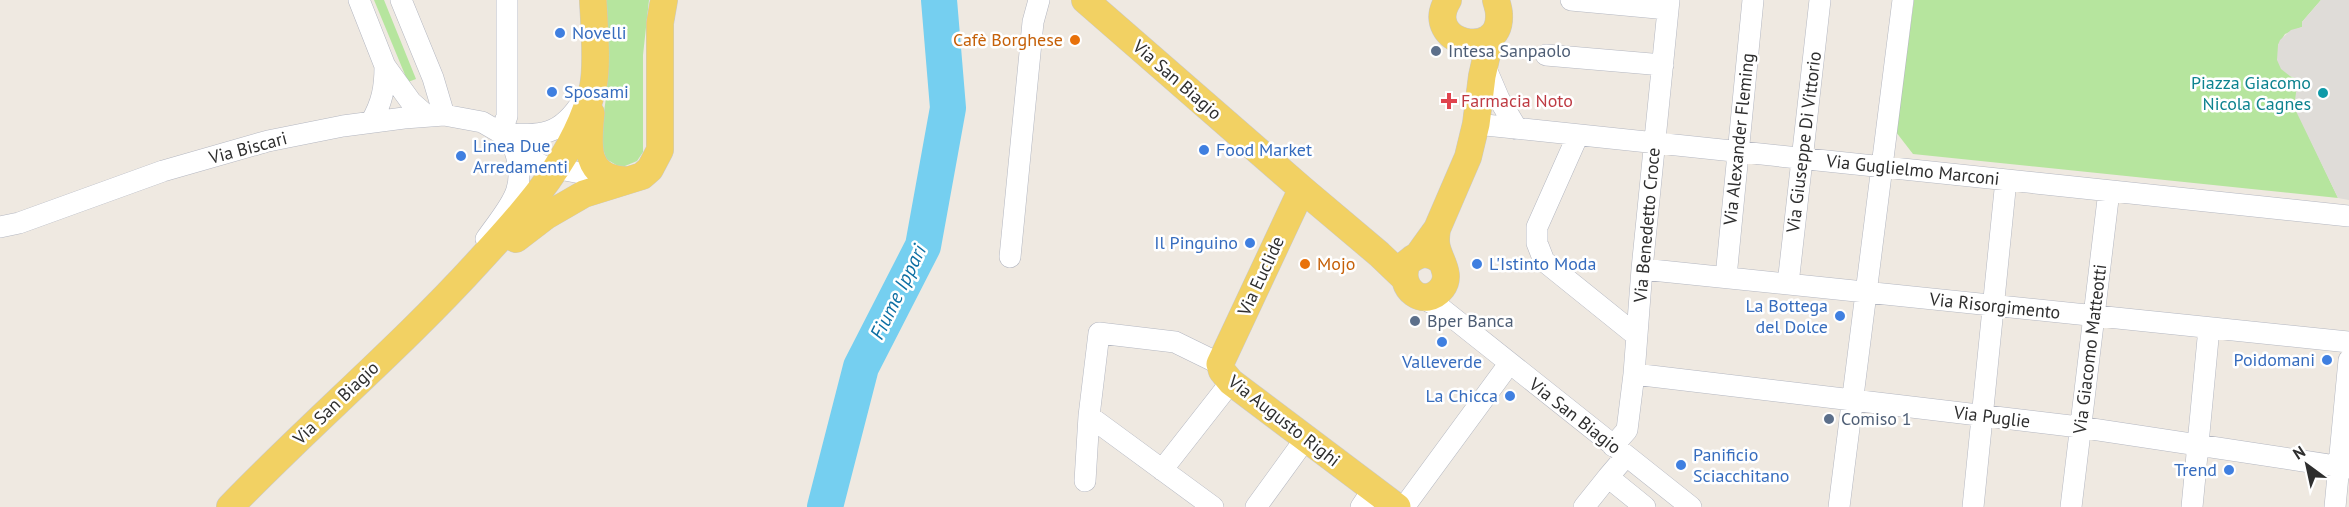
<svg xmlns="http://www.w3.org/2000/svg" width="2349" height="507" font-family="'PT Sans',sans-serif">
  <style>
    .green { fill: #b6e59e }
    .plaza { fill: #dfdcd8 }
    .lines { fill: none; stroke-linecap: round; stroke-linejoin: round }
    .river { stroke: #75cff0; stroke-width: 36 }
    .minor-casing { stroke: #b4b7c1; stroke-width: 22 }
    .major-casing { stroke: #c9c9c9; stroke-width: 28 }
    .minor { stroke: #fff; stroke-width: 21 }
    .major { stroke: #f2d163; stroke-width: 27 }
    .shop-dot { fill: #3f7fe0; stroke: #fff; stroke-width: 2 }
    .food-dot { fill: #e8710a; stroke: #fff; stroke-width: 2 }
    .service-dot { fill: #5c6f8a; stroke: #fff; stroke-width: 2 }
    .culture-dot { fill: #0f9aa8; stroke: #fff; stroke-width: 2 }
    .health-dot { fill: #e0444e; stroke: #fff; stroke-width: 2 }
    .labels { text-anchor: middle; stroke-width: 5; stroke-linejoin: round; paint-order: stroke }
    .shop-label { font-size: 18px; fill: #366cbe; stroke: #fff; text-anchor: start }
    .food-label { font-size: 18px; fill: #c56008; stroke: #fff; text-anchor: end }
    .service-label { font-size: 18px; fill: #4e5e75; stroke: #fff; text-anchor: start }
    .street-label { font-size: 18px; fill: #2e2e2e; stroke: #fff }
    .culture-label { font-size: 18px; fill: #0d838f; stroke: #fff; text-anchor: end }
    .health-label { font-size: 18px; fill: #be3a42; stroke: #fff; text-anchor: start }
    .water-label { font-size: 20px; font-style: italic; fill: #0d6fa3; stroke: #fff }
  </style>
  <rect width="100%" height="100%" fill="#efe9e1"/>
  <path class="green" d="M 374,0 L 384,0 L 416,79 L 408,82 Z
    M 607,0 L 649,0 L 643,55 L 643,152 L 637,161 L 625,166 L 618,166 L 606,159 L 600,139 L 606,98 Z
    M 1914,0 L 2321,0 L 2302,22 L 2302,27 L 2285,34 L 2278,45 L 2290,76 L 2298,79 L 2295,107 L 2338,198 L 1913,154 L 1896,132 Z"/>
  <path class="plaza" d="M 2321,0 L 2349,0 L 2349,200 L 2338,198 L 2294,107 L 2298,79 L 2290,76 L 2281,69 L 2277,60 L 2278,45 L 2280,40 L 2291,30 L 2302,27 L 2302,22 Z"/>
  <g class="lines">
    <path class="river" d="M 825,507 L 861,367 L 923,246 L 948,108 L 939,0"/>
    <g class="minor-casing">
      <path id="minor" d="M 359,0 L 385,66 L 411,102 L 427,116
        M 401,0 L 433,78 L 444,115
        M 1571,0 L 1668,9
        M 1546,55 L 1663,65
        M 1484,64 L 1499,99 L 1517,129
        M 371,122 C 382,103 385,88 385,66
        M 1476,124 L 2349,216
        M 501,133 L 507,116 L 507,0
        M 501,133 C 541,136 560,137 583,100
        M 1578,135 L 1537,227 L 1537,243 L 1544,261 L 1637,336
        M 0,227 L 19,223 L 163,171 L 268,141 L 343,126 L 404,118 L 444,115 L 482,122 L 501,133 L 525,156 L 543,166 L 613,179
        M 486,239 C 509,206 529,190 514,148
        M 1010,257 L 1033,22 L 1039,0
        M 1642,269 L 2349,342
        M 1726,277 L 1753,0
        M 1788,284 L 1820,0
        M 1421,297 L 1442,309 L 1691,507
        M 1634,374 L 2079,427 L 2349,468
        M 1089,416 L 1213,507
        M 1613,446 L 1627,430 L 1634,374 L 1642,269 L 1669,0
        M 1626,456 L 1608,477 L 1645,507
        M 1162,470 L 1231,382
        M 1085,481 L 1089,416 L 1099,333 L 1175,342 L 1220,364
        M 1256,507 L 1306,438
        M 1361,507 L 1373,489
        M 1404,507 L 1509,364
        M 1584,507 L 1608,477
        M 1839,507 L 1903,0
        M 1973,507 L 2006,180
        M 2071,507 L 2109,191
        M 2192,507 L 2209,328
        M 2335,507 L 2349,360"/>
    </g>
    <g class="major-casing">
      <path id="major" d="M 1085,0 L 1302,189 L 1379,254 L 1403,277
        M 1448,0 C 1421,44 1502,62 1499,14 C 1499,10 1497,4 1496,0
        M 591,113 C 588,143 583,177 624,180
        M 1302,189 L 1220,364 L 1222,371 L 1231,382 L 1397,507
        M 1437,229 C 1436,235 1435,241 1437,248 C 1440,261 1452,275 1442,288 C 1425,310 1396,289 1407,263 C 1418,253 1428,251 1440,260
        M 516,239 L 546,216 L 584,194 L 642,176 L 650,169 L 660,150 L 660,23 L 664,0
        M 1419,254 L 1437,229 L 1468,157 L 1476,124 L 1482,76 L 1491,36
        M 230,507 C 311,423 401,347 480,260 C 527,209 576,156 593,87 C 598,64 594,24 593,0"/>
    </g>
    <use href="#minor" class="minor"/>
    <use href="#major" class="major"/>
  </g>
  <g class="shop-dot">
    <circle cx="560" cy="33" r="6"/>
    <circle cx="552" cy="92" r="6"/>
    <circle cx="1204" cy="150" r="6"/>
    <circle cx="461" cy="156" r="6"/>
    <circle cx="1250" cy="243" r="6"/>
    <circle cx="1477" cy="264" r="6"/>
    <circle cx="1840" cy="316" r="6"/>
    <circle cx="1442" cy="342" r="6"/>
    <circle cx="2327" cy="360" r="6"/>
    <circle cx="1510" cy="396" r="6"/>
    <circle cx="1681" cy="465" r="6"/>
    <circle cx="2229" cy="470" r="6"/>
  </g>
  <g class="food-dot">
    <circle cx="1075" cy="40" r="6"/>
    <circle cx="1305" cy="264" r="6"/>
  </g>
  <g class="service-dot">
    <circle cx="1436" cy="51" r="6"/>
    <circle cx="1415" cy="321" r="6"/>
    <circle cx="1829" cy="419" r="6"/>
  </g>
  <circle class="culture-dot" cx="2323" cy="93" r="6"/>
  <path class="health-dot" d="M1446 92h6v6h6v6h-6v6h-6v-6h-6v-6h6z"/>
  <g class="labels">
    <g class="shop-label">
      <text x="572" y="39">Novelli</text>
      <text x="564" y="98">Sposami</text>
      <text x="473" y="152">Linea Due<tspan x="473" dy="21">Arredamenti</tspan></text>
      <text x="1216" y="156">Food Market</text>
      <text x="1238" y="249" text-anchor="end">Il Pinguino</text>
      <text x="1489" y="270">L'Istinto Moda</text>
      <text x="1828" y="312" text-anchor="end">La Bottega<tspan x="1828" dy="21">del Dolce</tspan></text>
      <text x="2315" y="366" text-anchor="end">Poidomani</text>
      <text x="1442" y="368" text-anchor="middle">Valleverde</text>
      <text x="1498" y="402" text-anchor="end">La Chicca</text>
      <text x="1693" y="461">Panificio<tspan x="1693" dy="21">Sciacchitano</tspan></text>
      <text x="2217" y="476" text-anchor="end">Trend</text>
    </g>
    <g class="food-label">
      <text x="1063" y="46">Cafè Borghese</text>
      <text x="1317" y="270" text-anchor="start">Mojo</text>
    </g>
    <g class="service-label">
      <text x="1448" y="57">Intesa Sanpaolo</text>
      <text x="1427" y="327">Bper Banca</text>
      <text x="1841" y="425">Comiso 1</text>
    </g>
    <g class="street-label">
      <text transform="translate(1177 80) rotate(41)" y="6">Via San Biagio</text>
      <text transform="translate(1739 139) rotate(-84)" y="6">Via Alexander Fleming</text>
      <text transform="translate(1804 142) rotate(-83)" y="6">Via Giuseppe Di Vittorio</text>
      <text transform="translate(248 148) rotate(-15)" y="6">Via Biscari</text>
      <text transform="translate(1913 170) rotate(6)" y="6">Via Guglielmo Marconi</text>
      <text transform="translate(1647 225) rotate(-85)" y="6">Via Benedetto Croce</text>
      <text transform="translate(1261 276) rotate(-65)" y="6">Via Euclide</text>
      <text transform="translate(1995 306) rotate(6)" y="6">Via Risorgimento</text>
      <text transform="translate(2090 349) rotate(-83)" y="6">Via Giacomo Matteotti</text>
      <text transform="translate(336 403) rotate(-44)" y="6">Via San Biagio</text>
      <text transform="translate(1575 416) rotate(38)" y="6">Via San Biagio</text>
      <text transform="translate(1992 417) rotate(7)" y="6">Via Puglie</text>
      <text transform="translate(1284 421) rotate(38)" y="6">Via Augusto Righi</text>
    </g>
    <g class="culture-label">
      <text x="2311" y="89">Piazza Giacomo<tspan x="2311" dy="21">Nicola Cagnes</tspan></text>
    </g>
    <g class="health-label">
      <text x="1461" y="107">Farmacia Noto</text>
    </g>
    <g class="water-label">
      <text transform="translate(898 292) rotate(-64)" y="7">Fiume Ippari</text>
    </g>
  </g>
  <g transform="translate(2307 465) rotate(327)" stroke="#ffffff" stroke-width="4.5" paint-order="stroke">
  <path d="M0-4.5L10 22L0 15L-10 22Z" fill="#2e2e2e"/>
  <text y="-9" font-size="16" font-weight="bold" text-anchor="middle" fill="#2e2e2e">N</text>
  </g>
</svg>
